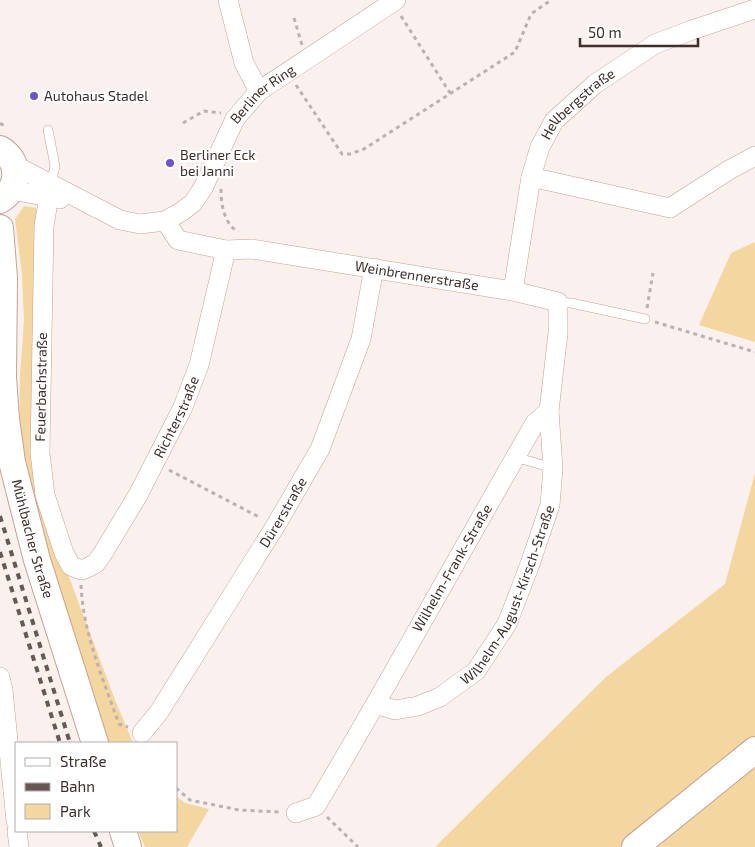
<svg xmlns="http://www.w3.org/2000/svg" width="755" height="847" font-family="'Exo 2',sans-serif">
  <style>
    .green { fill: #f4d6a0 }
    .lines { fill: none; stroke-linecap: round; stroke-linejoin: round }
    .lane-casing { stroke: #c7a094; stroke-width: 10 }
    .street-casing { stroke: #c7a094; stroke-width: 20 }
    .secondary-casing { stroke: #c7a094; stroke-width: 28 }
    .path { stroke: #bcb1ae; stroke-width: 3; stroke-dasharray: 4 4; stroke-linecap: butt }
    .lane { stroke: #fff; stroke-width: 9 }
    .street { stroke: #fff; stroke-width: 19 }
    .secondary { stroke: #fff; stroke-width: 26 }
    .rail { stroke: #675854; stroke-width: 4; stroke-dasharray: 6 6; stroke-linecap: butt }
    .poi-dot { fill: #6d54cd; stroke: #fff; stroke-width: 2 }
    .labels { text-anchor: middle; stroke-width: 4.5; stroke-linejoin: round; paint-order: stroke }
    .poi-label { font-size: 14px; fill: #3f2f2a; stroke: #fff; text-anchor: start }
    .street-label { font-size: 14px; fill: #3f2f2a; stroke: #fff }
  </style>
  <rect width="100%" height="100%" fill="#faf1ef"/>
  <path class="green" d="M 24,206 L 36,208 L 37,222 L 40,493 L 69,577 L 114,697 L 133,743 L 107,743 L 78,663 L 19,452 L 20,374 L 24,321 L 22,275 L 15,219 Z
    M 755,242 L 755,342 L 699,325 L 731,253 Z
    M 755,473 L 755,847 L 435,847 L 606,677 L 725,584 Z
    M 176,796 L 185,803 L 209,809 L 187,847 L 145,847 L 138,831 L 176,831 Z"/>
  <g class="lines">
    <g class="lane-casing">
      <path id="lane" d="M 48,130 L 55,166 L 51,184
        M 558,302 L 571,303 L 645,319
        M 515,457 L 553,468"/>
    </g>
    <g class="street-casing">
      <g id="street">
        <path d="M 228,0 L 244,63 L 259,91"/>
        <path id="s1" d="M 14,165 L 120,220 L 140,224 L 165,221 L 181,212 L 193,203 L 203,188 L 235,119 L 259,91 L 396,0"/>
        <path d="M 531,177 L 670,208 L 729,170 L 755,156"/>
        <path id="s2" d="M 51,184 L 44,226 L 40,453 L 45,495 L 64,553 L 71,566 L 82,570 L 89,567 L 96,563 L 103,553 L 138,495 L 183,407 L 199,365 L 226,250"/>
        <path d="M 11,190 L 60,199"/>
        <path id="s3" d="M 165,221 L 178,240 L 226,250 L 251,249 L 513,291 L 558,302 L 558,333 L 549,411 L 535,423 C 461,551 391,680 316,806 L 296,813"/>
        <path id="s4" d="M 513,291 L 531,177 L 540,147 L 554,121 L 595,84 L 655,44 L 692,30 L 755,9"/>
        <path d="M 0,677 L 3,690 L 16,821"/>
        <path id="s5" d="M 376,704 L 395,710 L 418,706 L 440,697 L 476,671 L 507,624 L 530,564 L 550,505 L 553,468 L 549,411"/>
        <path id="s6" d="M 142,733 L 159,712 L 196,653 L 276,525 L 320,449 L 361,339 L 374,268"/>
        <path d="M 17,831 L 19,847"/>
      </g>
    </g>
    <g class="secondary-casing">
      <g id="secondary">
        <path d="M 0,149 C 21,161 20,188 0,200"/>
        <path id="s7" d="M 0,228 L 4,278 L 3,377 L 6,419 L 12,462 L 37,560 L 95,743"/>
        <path d="M 123,831 L 128,847"/>
        <path d="M 635,847 L 755,750"/>
      </g>
    </g>
    <path class="path" d="M 401,16 L 450,93
      M 294,18 L 302,45
      M 296,85 L 342,154 L 350,154 L 364,149 L 515,52 L 531,14 L 551,0
      M 183,123 L 204,111 L 221,113
      M 0,124 L 2,124 L 5,129
      M 221,189 C 221,205 224,223 238,232
      M 647,308 L 653,273
      M 655,322 L 755,352
      M 169,470 L 261,518
      M 81,585 C 83,633 103,679 119,724 L 128,727
      M 176,788 L 190,800 L 239,810 L 280,812
      M 327,817 L 358,847"/>
    <use href="#lane" class="lane"/>
    <use href="#street" class="street"/>
    <use href="#secondary" class="secondary"/>
    <path class="rail" d="M 0,516 L 70,743
      M 0,552 L 60,743
      M 94,831 L 101,847"/>
  </g>
  <g class="poi-dot">
    <circle cx="34" cy="96" r="5"/>
    <circle cx="170" cy="163" r="5"/>
  </g>
  <g class="labels">
    <g class="poi-label">
      <text x="44" y="101">Autohaus Stadel</text>
      <text x="180" y="160">Berliner Eck<tspan x="180" dy="16">bei Janni</tspan></text>
    </g>
    <g class="street-label">
      <text dy="5" stroke="none"><textPath href="#s1" startOffset="330">Berliner Ring</textPath></text>
      <text dy="5" stroke="none"><textPath href="#s4" startOffset="205">Hellbergstraße</textPath></text>
      <text dy="5" stroke="none"><textPath href="#s3" startOffset="265">Weinbrennerstraße</textPath></text>
      <text transform="translate(41 387) rotate(-89)" y="5">Feuerbachstraße</text>
      <text dy="5" stroke="none"><textPath href="#s2" startOffset="582">Richterstraße</textPath></text>
      <text dy="5" stroke="none"><textPath href="#s6" startOffset="262">Dürerstraße</textPath></text>
      <text dy="5" stroke="none"><textPath href="#s7" startOffset="314">Mühlbacher Straße</textPath></text>
      <text transform="translate(452 568) rotate(-60)" y="5">Wilhelm-Frank-Straße</text>
      <text dy="5" stroke="none"><textPath href="#s5" startOffset="194">Wilhelm-August-Kirsch-Straße</textPath></text>
    </g>
  </g>
  <rect x="15" y="742" width="162" height="90" fill="#ffffff" stroke="#b2acaa"/>
  <rect x="25" y="758" width="25" height="8" fill="#ffffff" stroke="#b2acaa"/>
  <text x="60" y="767" font-size="15" fill="#3f2f2a">Straße</text>
  <rect x="25" y="783" width="25" height="8" fill="#675854" stroke="#b2acaa"/>
  <text x="60" y="792" font-size="15" fill="#3f2f2a">Bahn</text>
  <rect x="25" y="804" width="25" height="15" fill="#f4d6a0" stroke="#b2acaa"/>
  <text x="60" y="817" font-size="15" fill="#3f2f2a">Park</text>
  <path d="M580 38v8h118v-8" fill="none" stroke="#3f2f2a" stroke-width="2.5"/>
  <text x="588" y="38" font-size="15" fill="#3f2f2a" stroke="#ffffff" stroke-width="4" paint-order="stroke">50 m</text>
</svg>
